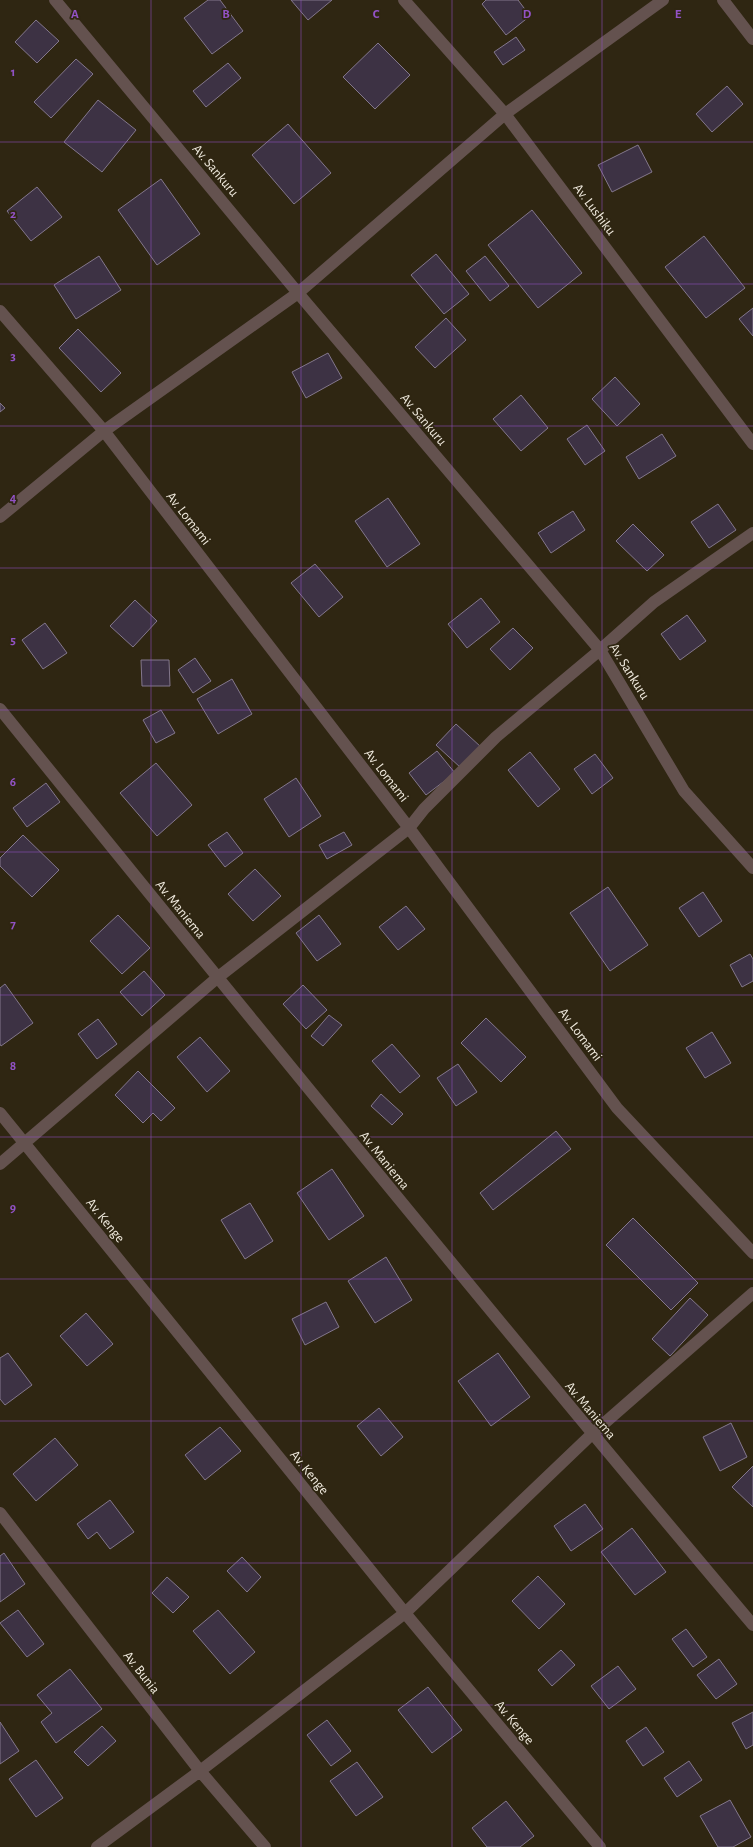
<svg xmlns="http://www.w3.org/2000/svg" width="753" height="1847" font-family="'Alegreya Sans',sans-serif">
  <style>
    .building { fill: #3d3244; stroke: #83778c }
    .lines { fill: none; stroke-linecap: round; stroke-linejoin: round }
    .minor { stroke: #64524f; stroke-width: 12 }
    .grid { fill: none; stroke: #9252c5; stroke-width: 1; stroke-opacity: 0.55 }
    .labels { text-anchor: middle; stroke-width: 3.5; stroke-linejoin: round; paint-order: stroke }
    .street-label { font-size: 14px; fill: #f0eade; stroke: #2f2612 }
    .grid-label { font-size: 13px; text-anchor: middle; font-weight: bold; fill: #9252c5; stroke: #2f2612; stroke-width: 3.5; stroke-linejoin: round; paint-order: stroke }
  </style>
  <rect width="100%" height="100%" fill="#2f2612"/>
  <path class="building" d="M 208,0 L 220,0 L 243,31 L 212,54 L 184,18 Z
    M 291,0 L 332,0 L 308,20 Z
    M 486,0 L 518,0 L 530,16 L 506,35 L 482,4 Z
    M 36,20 L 59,41 L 37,63 L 15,42 Z
    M 516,37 L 525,50 L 503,65 L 494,52 Z
    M 378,43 L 410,75 L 375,109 L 343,77 Z
    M 76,59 L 93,74 L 51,118 L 34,102 Z
    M 228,63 L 241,78 L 206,107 L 193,91 Z
    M 727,86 L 743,104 L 712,132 L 696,114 Z
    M 98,100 L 136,130 L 102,172 L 64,142 Z
    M 288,124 L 331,173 L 294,204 L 252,155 Z
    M 638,145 L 652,172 L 612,192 L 598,165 Z
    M 161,179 L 200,234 L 157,265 L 118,210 Z
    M 37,187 L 62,217 L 31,241 L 7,211 Z
    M 532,210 L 582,273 L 538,308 L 488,245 Z
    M 704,236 L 745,288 L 706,318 L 665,267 Z
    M 436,254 L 469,294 L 444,314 L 411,275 Z
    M 99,256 L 121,290 L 76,319 L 54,285 Z
    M 485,256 L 509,286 L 490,301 L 466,271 Z
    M 753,308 L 753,336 L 739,319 Z
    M 446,318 L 466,340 L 435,368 L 415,347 Z
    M 78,329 L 121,373 L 101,392 L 59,348 Z
    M 328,353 L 342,378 L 306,398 L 292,372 Z
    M 615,377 L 640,404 L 617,426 L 592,399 Z
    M 521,395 L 548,428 L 521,451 L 493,419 Z
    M 0,403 L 5,408 L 0,412 Z
    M 587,425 L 605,451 L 585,465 L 567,439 Z
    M 662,434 L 676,456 L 639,479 L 626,457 Z
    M 388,498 L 420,544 L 387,567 L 355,521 Z
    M 718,504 L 736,530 L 709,548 L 691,522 Z
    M 573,511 L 585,530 L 551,553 L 538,533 Z
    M 633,524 L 664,555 L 647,571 L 616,541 Z
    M 315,564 L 343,597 L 319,617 L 291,583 Z
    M 481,598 L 500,622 L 467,648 L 448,624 Z
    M 135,600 L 157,621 L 133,647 L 110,626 Z
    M 687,615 L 706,641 L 680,660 L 661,634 Z
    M 45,623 L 67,653 L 43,669 L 22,640 Z
    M 513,628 L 533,648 L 510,670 L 490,649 Z
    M 195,658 L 211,681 L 193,693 L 178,670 Z
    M 141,660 L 169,660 L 170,686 L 142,686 Z
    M 232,679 L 252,714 L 218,734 L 197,699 Z
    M 161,710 L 175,733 L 156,743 L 143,720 Z
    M 456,724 L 481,747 L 461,768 L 436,745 Z
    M 437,751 L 455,773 L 426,795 L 409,773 Z
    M 530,752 L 560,789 L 538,807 L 508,770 Z
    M 595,754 L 613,778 L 592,794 L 574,769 Z
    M 156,763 L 192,805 L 157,836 L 120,793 Z
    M 296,778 L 321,816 L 289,837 L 264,799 Z
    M 46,783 L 60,802 L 27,827 L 13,808 Z
    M 227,832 L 243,853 L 225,867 L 208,845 Z
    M 344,832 L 352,845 L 327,859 L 319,845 Z
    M 23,835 L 59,870 L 32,897 L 0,866 L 0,858 Z
    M 255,869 L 281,896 L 253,921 L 228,894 Z
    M 608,887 L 648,945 L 610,971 L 570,913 Z
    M 703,892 L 722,921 L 699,937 L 679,908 Z
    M 406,906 L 425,929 L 398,950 L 379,927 Z
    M 118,915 L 150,948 L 122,974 L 90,941 Z
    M 319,915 L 341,944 L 317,961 L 296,933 Z
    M 750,954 L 753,959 L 753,981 L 742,987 L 730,965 Z
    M 144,971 L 165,995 L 142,1016 L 120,992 Z
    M 5,984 L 33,1023 L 1,1046 L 0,1044 L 0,988 Z
    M 303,985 L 327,1010 L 306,1029 L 283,1004 Z
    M 329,1015 L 342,1025 L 323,1046 L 311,1036 Z
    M 486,1018 L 526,1057 L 501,1082 L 461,1043 Z
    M 98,1019 L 117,1044 L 97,1059 L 78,1034 Z
    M 712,1032 L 731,1063 L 705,1078 L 686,1048 Z
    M 200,1037 L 230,1071 L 207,1092 L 177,1057 Z
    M 392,1044 L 420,1076 L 400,1093 L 372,1061 Z
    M 458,1064 L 477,1092 L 456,1106 L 437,1078 Z
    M 138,1071 L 175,1108 L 161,1121 L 153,1113 L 143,1123 L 115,1095 Z
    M 381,1094 L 403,1114 L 392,1125 L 371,1106 Z
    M 556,1131 L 571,1149 L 493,1210 L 480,1193 Z
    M 332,1169 L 364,1216 L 329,1240 L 297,1193 Z
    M 250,1203 L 273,1241 L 245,1259 L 221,1220 Z
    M 633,1218 L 698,1283 L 671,1310 L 606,1245 Z
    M 386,1257 L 412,1300 L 375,1323 L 348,1281 Z
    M 690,1298 L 708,1315 L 670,1356 L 652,1339 Z
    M 326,1302 L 339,1327 L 305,1345 L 292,1319 Z
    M 86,1313 L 113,1344 L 87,1366 L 60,1336 Z
    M 8,1353 L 32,1385 L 5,1405 L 0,1399 L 0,1358 Z
    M 498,1353 L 530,1397 L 491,1426 L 458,1381 Z
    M 379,1408 L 403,1437 L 381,1456 L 357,1426 Z
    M 731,1423 L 747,1457 L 720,1471 L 703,1437 Z
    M 220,1427 L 241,1451 L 205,1480 L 185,1455 Z
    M 55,1438 L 78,1465 L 36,1501 L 13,1474 Z
    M 753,1466 L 753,1507 L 732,1487 Z
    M 110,1500 L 134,1532 L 110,1549 L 97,1532 L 88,1539 L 77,1524 Z
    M 585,1504 L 603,1529 L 571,1551 L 554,1526 Z
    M 632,1528 L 666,1572 L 635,1595 L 601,1552 Z
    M 4,1553 L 25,1584 L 0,1602 L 0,1556 Z
    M 242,1557 L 261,1577 L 247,1592 L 227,1571 Z
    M 538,1576 L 565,1604 L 539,1629 L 512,1601 Z
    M 167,1577 L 189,1597 L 173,1613 L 152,1593 Z
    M 18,1610 L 44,1644 L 27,1657 L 0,1623 Z
    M 218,1610 L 255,1652 L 230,1674 L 193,1631 Z
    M 686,1629 L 707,1657 L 693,1667 L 672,1639 Z
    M 561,1650 L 575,1665 L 552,1686 L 538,1670 Z
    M 719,1659 L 737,1684 L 716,1699 L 697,1675 Z
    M 618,1666 L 636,1689 L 609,1709 L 591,1686 Z
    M 70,1669 L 102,1709 L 56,1743 L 41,1722 L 52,1713 L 37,1695 Z
    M 428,1687 L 462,1730 L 432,1753 L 398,1710 Z
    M 753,1712 L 753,1745 L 746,1749 L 732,1723 Z
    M 327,1720 L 351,1751 L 331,1766 L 307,1735 Z
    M 0,1722 L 19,1751 L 0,1764 Z
    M 102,1726 L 116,1741 L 88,1766 L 74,1752 Z
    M 646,1727 L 664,1752 L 643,1766 L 626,1741 Z
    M 36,1760 L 63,1798 L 36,1817 L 9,1779 Z
    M 689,1761 L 702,1780 L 677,1797 L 664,1778 Z
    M 357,1762 L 383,1797 L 356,1816 L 330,1781 Z
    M 730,1800 L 751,1837 L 733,1847 L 718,1847 L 700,1816 Z
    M 506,1801 L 534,1836 L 520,1847 L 487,1847 L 472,1828 Z"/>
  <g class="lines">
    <path class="minor" d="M 55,0 L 298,293 L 600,650 L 684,791 L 753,868
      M 404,0 L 505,114 L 753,444
      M 723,0 L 753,39
      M 0,311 L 104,431 L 409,828 L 617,1108 L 753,1253
      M 0,517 L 104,431 L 298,293 L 505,114 L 663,0
      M 0,709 C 249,1017 498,1323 753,1625
      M 0,1113 L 405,1613 L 600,1847
      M 0,1164 L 217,978 L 409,828 L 424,809 L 496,737 L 600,650 L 654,602 L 753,533
      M 0,1513 L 200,1771 L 265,1847
      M 97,1847 L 200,1771 L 405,1613 L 592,1434 L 753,1293"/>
  </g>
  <path class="grid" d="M 151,0 L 151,1847M 301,0 L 301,1847M 452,0 L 452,1847M 602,0 L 602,1847M 0,142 L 753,142M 0,284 L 753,284M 0,426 L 753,426M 0,568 L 753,568M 0,710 L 753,710M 0,852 L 753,852M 0,995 L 753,995M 0,1137 L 753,1137M 0,1279 L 753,1279M 0,1421 L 753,1421M 0,1563 L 753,1563M 0,1705 L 753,1705"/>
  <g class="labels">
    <g class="street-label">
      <text transform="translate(216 170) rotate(50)" y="5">Av. Sankuru</text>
      <text transform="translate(595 209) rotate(53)" y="5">Av. Lushiku</text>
      <text transform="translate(424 419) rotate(50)" y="5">Av. Sankuru</text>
      <text transform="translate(189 518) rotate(52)" y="5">Av. Lomami</text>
      <text transform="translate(630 671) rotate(58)" y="5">Av. Sankuru</text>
      <text transform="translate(387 775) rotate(52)" y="5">Av. Lomami</text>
      <text transform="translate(181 909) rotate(51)" y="5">Av. Maniema</text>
      <text transform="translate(581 1034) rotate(53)" y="5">Av. Lomami</text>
      <text transform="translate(385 1160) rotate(51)" y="5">Av. Maniema</text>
      <text transform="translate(106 1220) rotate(51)" y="5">Av. Kenge</text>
      <text transform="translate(591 1410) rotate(50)" y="5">Av. Maniema</text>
      <text transform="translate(310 1472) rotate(51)" y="5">Av. Kenge</text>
      <text transform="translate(142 1672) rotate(52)" y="5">Av. Bunia</text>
      <text transform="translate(515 1722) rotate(50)" y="5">Av. Kenge</text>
    </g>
  </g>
  <g class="grid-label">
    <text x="75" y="18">A</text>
    <text x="226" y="18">B</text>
    <text x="376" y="18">C</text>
    <text x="527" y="18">D</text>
    <text x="678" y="18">E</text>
    <text x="13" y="76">1</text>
    <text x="13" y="218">2</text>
    <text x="13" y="360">3</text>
    <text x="13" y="502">4</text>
    <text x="13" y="644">5</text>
    <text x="13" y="786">6</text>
    <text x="13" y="928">7</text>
    <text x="13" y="1070">8</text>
    <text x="13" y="1212">9</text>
  </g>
</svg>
